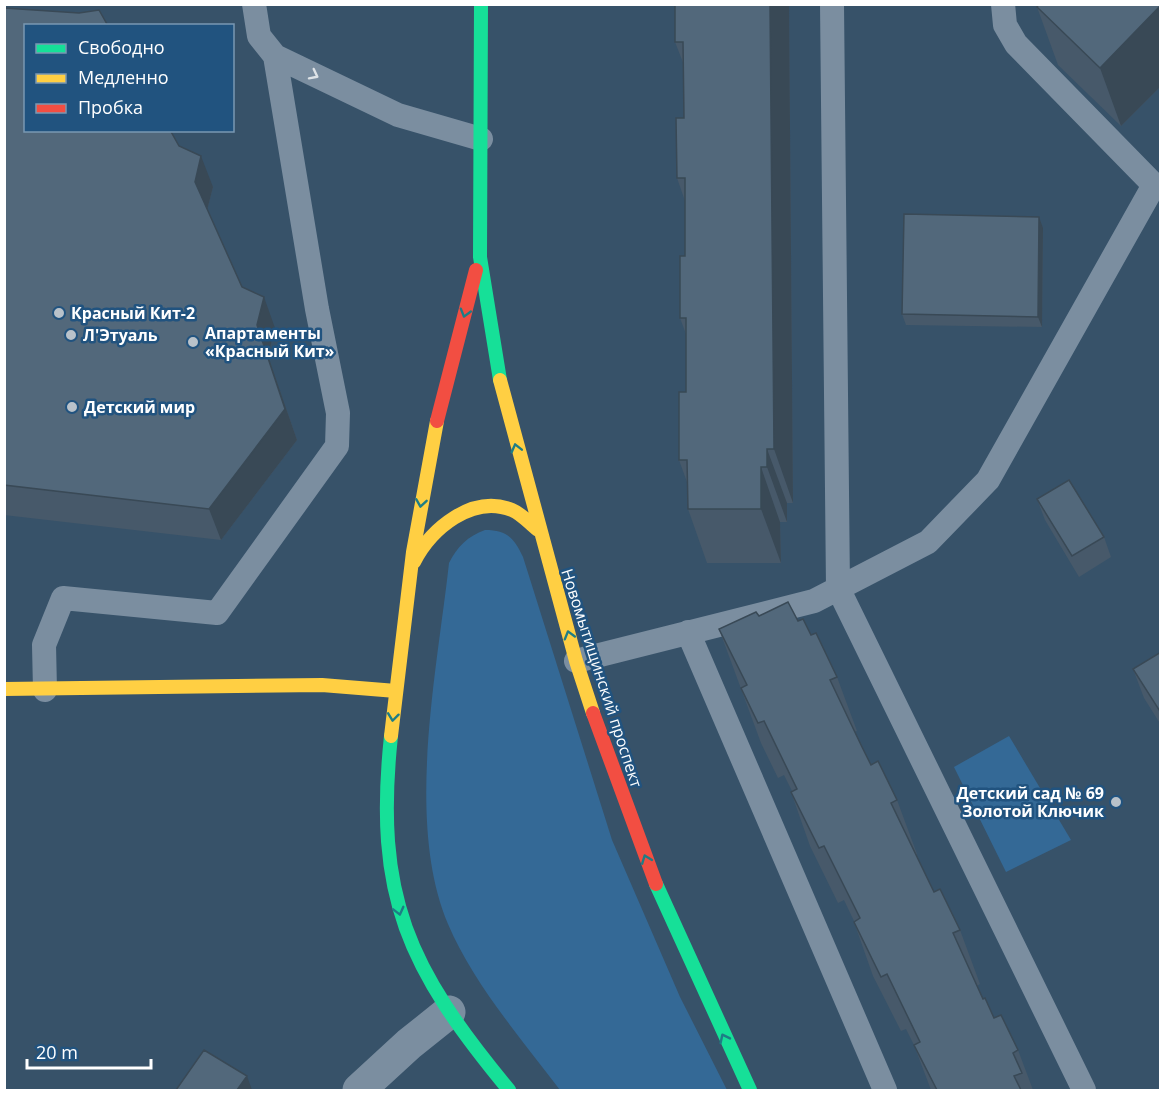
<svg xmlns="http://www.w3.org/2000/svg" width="1165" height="1095" font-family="'Open Sans',sans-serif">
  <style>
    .green { fill: #346996 }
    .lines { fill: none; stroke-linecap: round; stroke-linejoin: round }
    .lane { stroke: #7b8ea0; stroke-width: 24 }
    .street { stroke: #7b8ea0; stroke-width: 33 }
    .fast { stroke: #16e098; stroke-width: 14 }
    .slow { stroke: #ffcf43; stroke-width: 14 }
    .jam { stroke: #f24e42; stroke-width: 14 }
    .wall { fill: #47596a }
    .shaded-wall { fill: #394956 }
    .building { fill: #52687b; stroke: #394956; stroke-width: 1.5 }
    .oneway { stroke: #dee3e7 }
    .oneway2 { stroke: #1e7d86 }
    .poi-dot { fill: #b9c2ca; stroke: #21537f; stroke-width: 2 }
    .labels { text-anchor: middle; stroke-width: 5; stroke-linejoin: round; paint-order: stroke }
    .poi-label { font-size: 16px; font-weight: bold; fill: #fff; stroke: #21537f; text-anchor: start }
    .street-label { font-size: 16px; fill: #fff; stroke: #21537f }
  </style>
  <rect width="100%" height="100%" fill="#375269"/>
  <path class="green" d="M 485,530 C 507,530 514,538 523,557 L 612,840 L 680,997 L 727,1090 L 560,1090 C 521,1038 474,985 448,924 C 405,822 437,672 449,563 C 457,547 468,536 485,530 Z
    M 1009,736 L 1071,840 L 1006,872 L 954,767 Z"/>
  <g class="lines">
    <path class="lane" d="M 254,4 L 259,36 L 275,56 L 398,115 L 481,139
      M 832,4 L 838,588 L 1084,1090
      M 688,632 L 885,1090
      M 576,661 L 814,601 L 928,542 L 988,480 L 1154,185 L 1016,44 L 1005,25 L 1003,4
      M 45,690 L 44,645 L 63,598 L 217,613 L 337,446 L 338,413 L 317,309 L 275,56"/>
    <path class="street" d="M 359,1090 L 409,1044 L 449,1012"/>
    <path class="fast" d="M 481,4 L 480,257 L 500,380
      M 391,736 C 374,897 408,968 509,1090
      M 656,884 L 750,1090"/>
    <path class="slow" d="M 500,380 L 576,661 L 593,713
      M 414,562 C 431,529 472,494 512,510 C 522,514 530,524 538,530
      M 4,689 L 322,685 L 396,691
      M 391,736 L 413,552 L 437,421"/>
    <path class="jam" d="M 437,421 L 476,270
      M 593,713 L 656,884"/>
  </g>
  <path class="wall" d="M 675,4 L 789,4 L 793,503 L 787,503 L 787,522 L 780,522 L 781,563 L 707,563 L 688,509 L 687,482 L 679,460 L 686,392 L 686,334 L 680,318 L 685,256 L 685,201 L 677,178 L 684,118 L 684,65 L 675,42 Z
    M 1161,4 L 1161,86 L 1121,126 L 1058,65 L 1037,7 Z
    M 4,8 L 179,146 L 213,187 L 207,210 L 242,287 L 275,328 L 268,356 L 297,440 L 221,540 L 4,515 Z
    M 1043,228 L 1042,327 L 906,325 L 902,314 Z
    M 1037,499 L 1104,537 L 1111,557 L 1079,577 L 1045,520 Z
    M 759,616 L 798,621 L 811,635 L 837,677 L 857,731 L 854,732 L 871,765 L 897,800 L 917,854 L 916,855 L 934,892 L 960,930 L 980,984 L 977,986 L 983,999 L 994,1018 L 1018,1050 L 1033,1090 L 931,1090 L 914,1045 L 906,1029 L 901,1031 L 873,976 L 854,922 L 854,921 L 844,900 L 838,903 L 810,846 L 791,792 L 792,791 L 784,775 L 778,778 L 761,743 L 719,629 Z
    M 1161,652 L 1161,725 L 1144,698 L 1133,669 Z"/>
  <path class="shaded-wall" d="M 770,4 L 789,4 L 793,503 L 774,449 Z
    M 1161,5 L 1161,86 L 1121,126 L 1100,68 Z
    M 201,156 L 213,187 L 206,214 L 195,182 Z
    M 1039,217 L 1043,228 L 1042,327 L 1038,317 Z
    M 264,297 L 275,328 L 268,356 L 297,440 L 221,540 L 209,509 Z
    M 767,449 L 787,503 L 787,522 L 767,467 Z
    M 761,467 L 780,522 L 781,563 L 761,509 Z
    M 247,1076 L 252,1090 L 237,1090 Z"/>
  <path class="building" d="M 675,4 L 770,4 L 774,449 L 767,449 L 767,467 L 761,467 L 761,509 L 688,509 L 687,460 L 679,460 L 679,392 L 686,392 L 686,318 L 680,318 L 680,256 L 685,256 L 685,178 L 677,178 L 676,118 L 684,118 L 683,42 L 675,42 Z
    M 1039,4 L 1161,4 L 1161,5 L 1100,68 L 1037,7 Z
    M 4,8 L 79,13 L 99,10 L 108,26 L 26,26 L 26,130 L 170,130 L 179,146 L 201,156 L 195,182 L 242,287 L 264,297 L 257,325 L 285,409 L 209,509 L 4,485 Z
    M 904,214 L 1039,217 L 1038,317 L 902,314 Z
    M 1069,480 L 1104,537 L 1072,556 L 1037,499 Z
    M 788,602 L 798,621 L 803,619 L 811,635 L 816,633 L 837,677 L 830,680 L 862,747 L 871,765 L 878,761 L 897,800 L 891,803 L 934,892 L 940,889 L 960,930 L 953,933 L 983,999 L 985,998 L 994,1018 L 1001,1015 L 1018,1050 L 1013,1053 L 1022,1073 L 1014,1076 L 1021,1090 L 937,1090 L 914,1045 L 920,1042 L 887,974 L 881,977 L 854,922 L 860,918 L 824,846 L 819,848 L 791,792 L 797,789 L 764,721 L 758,723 L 741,688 L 747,685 L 719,629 L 756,612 L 759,616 Z
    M 1161,652 L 1161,713 L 1133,669 Z
    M 204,1050 L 247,1076 L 237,1090 L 176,1090 Z"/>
  <defs><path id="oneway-chevron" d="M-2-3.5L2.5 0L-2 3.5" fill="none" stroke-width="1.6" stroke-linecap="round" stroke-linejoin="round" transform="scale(1.5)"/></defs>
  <use class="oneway" href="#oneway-chevron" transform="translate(314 75) rotate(27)"/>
  <g class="oneway2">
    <use href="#oneway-chevron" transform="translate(465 313) rotate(106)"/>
    <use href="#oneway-chevron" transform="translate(516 448) rotate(-104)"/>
    <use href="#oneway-chevron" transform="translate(421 503) rotate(99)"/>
    <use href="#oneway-chevron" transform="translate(569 635) rotate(-106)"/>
    <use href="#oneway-chevron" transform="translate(393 717) rotate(97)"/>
    <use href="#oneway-chevron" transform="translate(646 859) rotate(-111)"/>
    <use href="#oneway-chevron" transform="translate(399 911) rotate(76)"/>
    <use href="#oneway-chevron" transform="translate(724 1038) rotate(-116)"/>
  </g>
  <g class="poi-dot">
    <circle cx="59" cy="313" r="6"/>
    <circle cx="71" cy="335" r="6"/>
    <circle cx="193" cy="342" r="6"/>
    <circle cx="72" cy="407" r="6"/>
    <circle cx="1116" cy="802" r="6"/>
  </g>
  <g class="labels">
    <g class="poi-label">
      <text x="71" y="319">Красный Кит-2</text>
      <text x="205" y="339">Апартаменты<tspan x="205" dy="18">«Красный Кит»</tspan></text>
      <text x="83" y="341">Л'Этуаль</text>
      <text x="84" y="413">Детский мир</text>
      <text x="1104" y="799" text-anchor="end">Детский сад № 69<tspan x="1104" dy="18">Золотой Ключик</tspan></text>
    </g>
    <g class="street-label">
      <text transform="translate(602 678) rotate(72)" y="6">Новомытищинский проспект</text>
    </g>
  </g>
  <rect width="1165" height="1095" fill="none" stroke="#ffffff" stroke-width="12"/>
  <rect x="24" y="24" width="210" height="108" fill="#21537f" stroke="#7a98b2" stroke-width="1.5"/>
  <rect x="36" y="44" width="30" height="9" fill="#16e098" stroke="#7a98b2" stroke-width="1.5"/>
  <text x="78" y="54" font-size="18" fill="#ffffff">Свободно</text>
  <rect x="36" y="74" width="30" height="9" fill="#ffcf43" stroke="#7a98b2" stroke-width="1.5"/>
  <text x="78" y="84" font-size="18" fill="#ffffff">Медленно</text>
  <rect x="36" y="104" width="30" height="9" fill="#f24e42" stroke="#7a98b2" stroke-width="1.5"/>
  <text x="78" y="114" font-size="18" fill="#ffffff">Пробка</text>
  <path d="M27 1059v9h124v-9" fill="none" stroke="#ffffff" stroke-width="3"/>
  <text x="36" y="1059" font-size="18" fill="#ffffff" stroke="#21537f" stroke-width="4.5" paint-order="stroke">20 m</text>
</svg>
